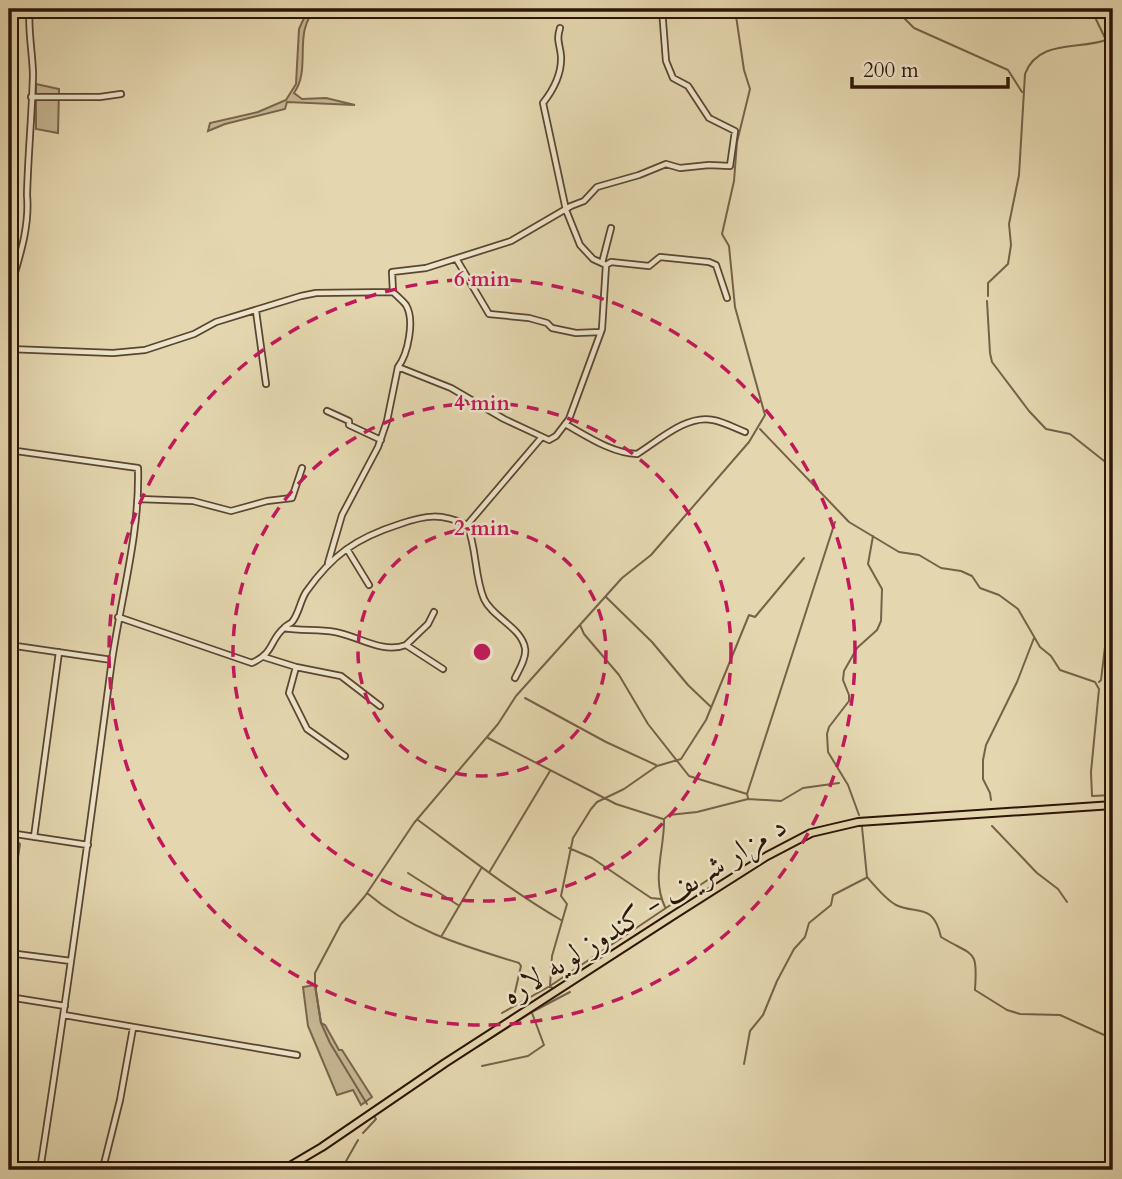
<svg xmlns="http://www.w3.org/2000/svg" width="1122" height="1179" font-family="Cardo,Amiri,serif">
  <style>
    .green { fill: #c5b692; stroke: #79654c; stroke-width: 2 }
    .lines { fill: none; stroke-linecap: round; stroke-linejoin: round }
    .stream { stroke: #766149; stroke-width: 2 }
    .minor-casing { stroke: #5b4530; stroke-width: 8 }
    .primary-casing { stroke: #2d1406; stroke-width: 10 }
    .minor { stroke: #ede5cb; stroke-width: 4.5 }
    .primary { stroke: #e4d7af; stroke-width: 6 }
    .ring { fill: none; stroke: #c2185b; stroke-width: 3.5; stroke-dasharray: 12 9 }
    .labels { text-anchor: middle; stroke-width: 5; stroke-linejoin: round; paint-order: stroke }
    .street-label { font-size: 30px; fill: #2d1406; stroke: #ede5cb }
    .centre { fill: #c2185b; stroke: #ede5cb; stroke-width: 3.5 }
    .ring-label { font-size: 21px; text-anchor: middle; font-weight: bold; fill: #c2185b; stroke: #ede5cb; stroke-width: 5; stroke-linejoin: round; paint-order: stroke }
  </style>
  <rect width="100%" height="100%" fill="#e4d7af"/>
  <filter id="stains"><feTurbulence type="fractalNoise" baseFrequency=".00286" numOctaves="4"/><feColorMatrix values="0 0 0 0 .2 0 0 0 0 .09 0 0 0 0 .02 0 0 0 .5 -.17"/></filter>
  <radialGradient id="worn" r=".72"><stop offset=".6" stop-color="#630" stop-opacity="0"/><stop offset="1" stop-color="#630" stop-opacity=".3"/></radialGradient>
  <path class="green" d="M 308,9 L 316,9 C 292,32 312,68 294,93 L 302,99 L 326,98 L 355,105 L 287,102 L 285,109 L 225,124 L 208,131 L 210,123 L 258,112 L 286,100 L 296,84 L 299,29 Z
    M 36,84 L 59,89 L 58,133 L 36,129 Z
    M 9,840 L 18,842 L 20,844 L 9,917 Z
    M 315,985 L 321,1023 L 325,1025 L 339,1050 L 342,1050 L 372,1097 L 361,1105 L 353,1090 L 337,1095 L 308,1026 L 303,987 Z"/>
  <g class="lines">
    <path class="stream" d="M 895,9 L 914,28 L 1008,70 L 1022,92
      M 1091,9 L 1106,40 L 1113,45
      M 988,296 L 988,283 L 1008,264 L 1011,245 L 1009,224 L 1019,175 L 1025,74 C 1038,39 1079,50 1106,40
      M 987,301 L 990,353 L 992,362 L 1029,411 L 1046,429 L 1070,434 L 1113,468
      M 760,429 L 849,522 L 899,552 L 919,555 L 941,568 L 961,571 L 972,576 L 980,588 L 999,595 L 1018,609 L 1040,647 L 1051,656 L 1060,670 L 1095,682 L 1099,689 L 1091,772 L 1092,796 L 1113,795
      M 606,597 L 652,642 L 688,685 L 711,707
      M 580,625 L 584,634 L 619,675 L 648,724 L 689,776 L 747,794 L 748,798
      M 1099,682 L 1101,680 L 1113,580
      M 525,698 L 606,742 L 656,765
      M 488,738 L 616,804 L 663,819
      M 747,794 L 835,522
      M 991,800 L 990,793 L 983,779 L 983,760 L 986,745 L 1017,682 L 1034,638
      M 859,815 L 848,785 L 828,752 L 827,734 L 829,727 L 849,701 L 849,695 L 843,680 L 844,671 L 857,648 L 877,630 L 881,621 L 882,589 L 868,564 L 873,536
      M 418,820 C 464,854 511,891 561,920
      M 992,826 L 1037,873 L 1058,889 L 1067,902
      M 862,827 L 867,877 C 875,886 885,899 896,905 C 917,915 933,902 941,937 C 974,957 978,948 975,990 L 1007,1010 L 1020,1014 L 1060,1015 L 1113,1039
      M 569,848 L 592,858 L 651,898 L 661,899
      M 490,871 L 550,771
      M 408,873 L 458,905
      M 367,893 C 411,931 464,946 519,963 L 521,966 L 512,1005
      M 665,907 C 651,878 665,848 664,819 L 669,815 L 697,812 L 748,799 L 781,801 L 803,788 L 839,783
      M 441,937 L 482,867
      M 553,989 L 550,986 L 552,956 L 567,904 L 561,896 L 573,838 L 591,809 L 597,802 L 624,789 L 657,766 L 681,759 L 706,720 L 749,615 L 755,617 L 804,558
      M 502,1013 L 550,986 L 721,871
      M 477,1047 L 532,1012 L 570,992
      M 744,1064 L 750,1031 L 763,1015 L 777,981 L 794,949 L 805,937 L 809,923 L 831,905 L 833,895 L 866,878
      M 482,1066 L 528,1056 L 544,1045 L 532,1013
      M 367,1104 L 330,1043 L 321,1023 L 315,985 L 315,973 L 341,924 L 365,896 L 414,823 L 498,724 L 516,696 L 622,578 L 651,555 L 749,442 L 765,415 L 735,307 L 729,246 L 722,234 L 734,181 L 737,142 L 750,89 L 744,70 L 735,9
      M 363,1133 L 376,1119 L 374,1116
      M 341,1170 L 358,1140"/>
    <g class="minor-casing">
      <path id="minor" d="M 31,97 L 100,97 L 121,94
        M 457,260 L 489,314 L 529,318 L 547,323 L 552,328 L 576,333 L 601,332
        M 602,263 L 611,228
        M 606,265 L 611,262 L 649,266 L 660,257 L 709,262 L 716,265 L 727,298
        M 9,293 C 18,261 30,229 27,195 C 28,155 32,115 33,75 C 33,57 27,23 30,10
        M 256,311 L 266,384
        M 9,349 L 113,353 L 145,350 L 194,334 L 216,322 L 301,296 L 316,293 L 393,292
        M 398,367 L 451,388 L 504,419 L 549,440 L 556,436 L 569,419 L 602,329 L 606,265 L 593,259 L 580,245 L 566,210 L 543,103 C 554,89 562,74 561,56 C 560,44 556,41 560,28
        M 327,411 L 349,421 L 349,425 L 381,440
        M 565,424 C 587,436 611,453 637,454 C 658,441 687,414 713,420 C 724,422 735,428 745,432
        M 9,450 L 138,468 C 140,535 120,601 111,667 C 89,835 66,1003 40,1170
        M 139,499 L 193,501 L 231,511 L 267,501 L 292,498 L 302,468
        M 467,525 L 541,438
        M 347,549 L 369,585
        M 328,563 L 342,515 L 378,447 L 387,421 L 398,367 C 408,354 415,320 406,305 C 403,301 397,296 393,292 L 392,272 L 426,268 L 511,241 L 571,206 L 584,201 L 597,187 L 639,175 L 666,164 L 680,168 L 709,165 L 730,166 L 735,131 L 709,118 L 688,86 L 673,78 L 666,61 L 662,9
        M 118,617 L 252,663 C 275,652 269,641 284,628 C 286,625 290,624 292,622 C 299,614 300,601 306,592 C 332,555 356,538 400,524 C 426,515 441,513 467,525 C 477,548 474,575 484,599 C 493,618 521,627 525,648 C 527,657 519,670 515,678
        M 284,628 C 301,631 318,629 335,632 C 358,636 382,654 406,645 L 443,669
        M 9,645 L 112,660
        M 406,645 L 428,624 L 434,612
        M 264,657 L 296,667 L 341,676 L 380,706
        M 296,667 L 289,693 L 307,729 L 345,756
        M 9,833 L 88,845
        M 34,837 L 59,652
        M 9,953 L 71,961
        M 9,997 L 65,1006
        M 64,1015 L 297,1055
        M 103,1168 L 120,1100 L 133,1028"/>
    </g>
    <g class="primary-casing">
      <path id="primary" d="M 283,1170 L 322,1147 L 445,1063 L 674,915 L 767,856 L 811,833 L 858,822 L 1113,805"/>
    </g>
    <use href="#minor" class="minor"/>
    <use href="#primary" class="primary"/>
  </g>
  <g class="ring">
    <circle cx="482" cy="652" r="124"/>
    <circle cx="482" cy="652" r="249"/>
    <circle cx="482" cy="652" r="373"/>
  </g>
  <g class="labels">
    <g class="street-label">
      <text transform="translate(644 910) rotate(-32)" y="10">د مزار شریف - کندوز لویه لاره</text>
    </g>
  </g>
  <circle cx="482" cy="652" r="10" class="centre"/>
  <g class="ring-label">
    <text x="482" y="286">6 min</text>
    <text x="482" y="410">4 min</text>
    <text x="482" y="535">2 min</text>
  </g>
  <rect width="1122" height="1179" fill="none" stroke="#e4d7af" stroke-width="35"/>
  <rect x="10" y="10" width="1101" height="1158" fill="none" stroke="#2d1406" stroke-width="3.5"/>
  <rect x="18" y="18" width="1087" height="1144" fill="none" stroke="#2d1406" stroke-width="2"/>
  <path d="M852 77v10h156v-10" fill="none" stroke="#2d1406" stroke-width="3.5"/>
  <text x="863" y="77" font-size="21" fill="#2d1406" stroke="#ede5cb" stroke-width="5" paint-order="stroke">200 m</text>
  <rect width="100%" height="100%" filter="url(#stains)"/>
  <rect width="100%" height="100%" fill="url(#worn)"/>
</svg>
